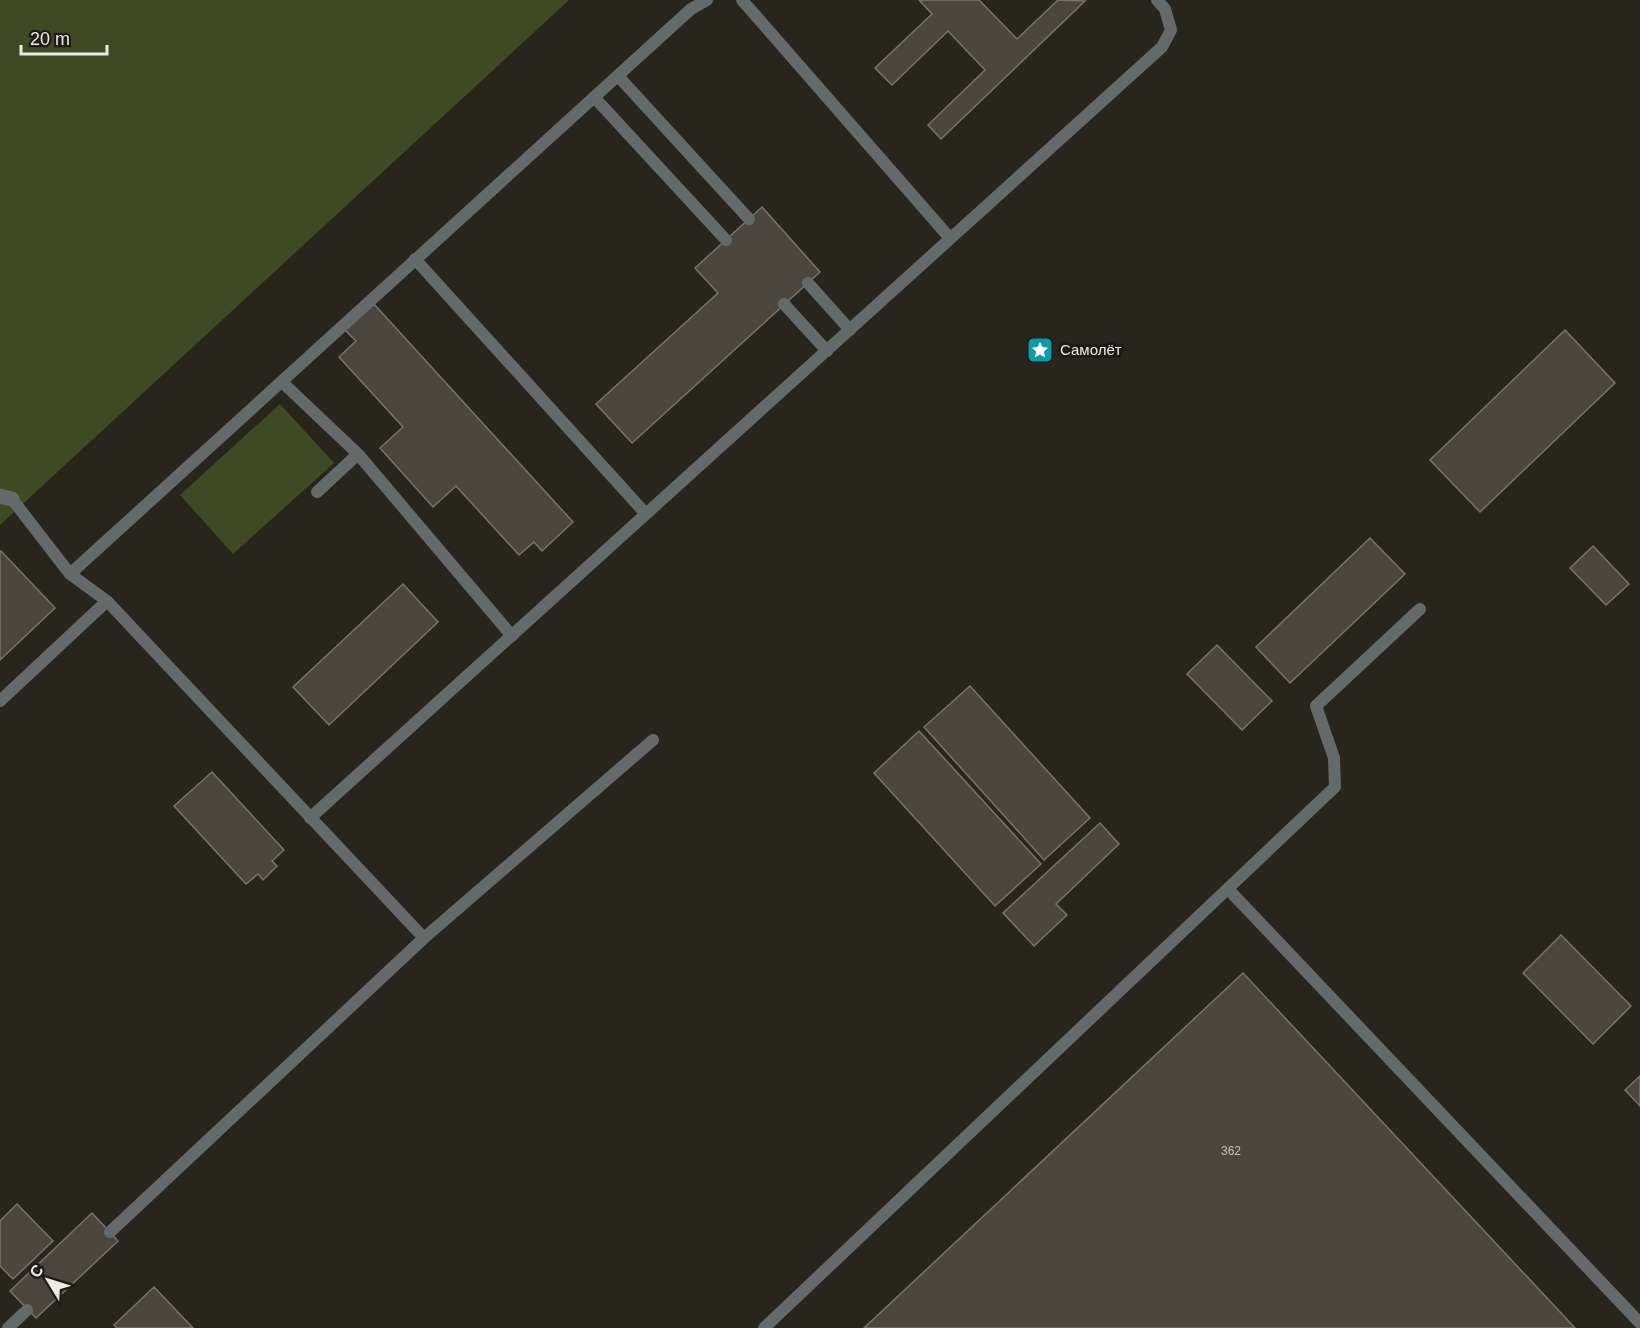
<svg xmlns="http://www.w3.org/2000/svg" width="1640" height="1328" font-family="Helvetica,sans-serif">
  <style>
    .green { fill: #404a22 }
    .building { fill: #4a453d; stroke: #79736b; stroke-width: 1.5 }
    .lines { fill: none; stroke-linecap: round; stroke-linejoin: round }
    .lane { stroke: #646a6a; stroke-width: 12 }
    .street { stroke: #646a6a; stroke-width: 15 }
    .labels { text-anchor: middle; stroke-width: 6; stroke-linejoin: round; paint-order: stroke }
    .number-label { font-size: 12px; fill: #c4c1bb }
    .poi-label { font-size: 15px; fill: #eceae5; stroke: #1e1b14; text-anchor: start }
  </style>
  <rect width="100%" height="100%" fill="#28251d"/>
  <path class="green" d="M 0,0 L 569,0 L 0,525 Z
    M 280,404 L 334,463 L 233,554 L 180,495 Z"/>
  <path class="building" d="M 919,0 L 979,0 L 1017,39 L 1058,0 L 1085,1 L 941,139 L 928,125 L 985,70 L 948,31 L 892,85 L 875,68 L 932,14 Z
    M 762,207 L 820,272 L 632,443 L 596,404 L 718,293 L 695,268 Z
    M 373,303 L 573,522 L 542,551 L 534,542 L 519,555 L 456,486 L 433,507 L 380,448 L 403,427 L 339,357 L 356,341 L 344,329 Z
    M 1565,330 L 1615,383 L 1480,512 L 1430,460 Z
    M 1370,538 L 1405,574 L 1290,683 L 1256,647 Z
    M 1593,546 L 1629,584 L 1606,605 L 1570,568 Z
    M 1,551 L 55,608 L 0,660 L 0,552 Z
    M 403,584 L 438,622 L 329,725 L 293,687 Z
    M 1217,645 L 1272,701 L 1242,730 L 1187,674 Z
    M 970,686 L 1090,818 L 1044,860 L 924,727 Z
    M 919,731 L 1041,864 L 995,906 L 874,773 Z
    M 212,772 L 284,850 L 272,861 L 277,866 L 263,880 L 258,874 L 246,884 L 174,806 Z
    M 1100,823 L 1119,844 L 1056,904 L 1067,915 L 1034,946 L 1003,913 Z
    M 1561,935 L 1631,1006 L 1593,1044 L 1523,973 Z
    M 1243,973 L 1575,1328 L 864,1328 Z
    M 1640,1076 L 1640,1106 L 1625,1090 Z
    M 17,1204 L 53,1241 L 13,1279 L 0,1266 L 0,1221 Z
    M 92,1213 L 118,1241 L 36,1318 L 10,1291 Z
    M 154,1287 L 193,1328 L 117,1328 L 114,1325 Z"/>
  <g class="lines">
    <path class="lane" d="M 742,0 L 949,237
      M 618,76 L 749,219
      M 594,97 L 726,240
      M 415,259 L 646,514
      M 808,283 L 850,330
      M 784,304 L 827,351
      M 282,382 L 358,454 L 512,636
      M 317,492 L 358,454
      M 12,499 L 70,574 L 107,601 L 424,938
      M 70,574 L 691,9 L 707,0
      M 0,701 L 107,601
      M 310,818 L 1162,47 L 1171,30 L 1165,9 L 1157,0
      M 1228,889 L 1640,1323
      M 110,1232 L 424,938 L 653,740
      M 8,1328 L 27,1310
      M 764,1328 L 1335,787 L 1334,758 L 1316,706 L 1420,609"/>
    <path class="street" d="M 0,496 L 12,499"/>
  </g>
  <defs>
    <g id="sight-square" transform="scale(1.35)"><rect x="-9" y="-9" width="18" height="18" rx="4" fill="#0f9aa8" stroke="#1e1b14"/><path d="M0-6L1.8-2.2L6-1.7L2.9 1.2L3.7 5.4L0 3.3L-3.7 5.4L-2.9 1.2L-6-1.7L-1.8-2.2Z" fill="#fff"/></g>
  </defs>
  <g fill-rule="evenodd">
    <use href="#sight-square" x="1040" y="350"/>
  </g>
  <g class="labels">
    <g class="number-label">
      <text x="1231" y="1155">362</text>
    </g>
    <g class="poi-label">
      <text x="1060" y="355">Самолёт</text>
    </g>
  </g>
  <g transform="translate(48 1280) rotate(308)" stroke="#1e1b14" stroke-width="4.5" paint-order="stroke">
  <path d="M0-4.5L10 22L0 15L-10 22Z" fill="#eceae5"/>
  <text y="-9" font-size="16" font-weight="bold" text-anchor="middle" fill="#eceae5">С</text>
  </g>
  <path d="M21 45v9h86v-9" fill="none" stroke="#eceae5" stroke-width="3"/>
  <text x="30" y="45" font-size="18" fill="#eceae5" stroke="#1e1b14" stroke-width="4.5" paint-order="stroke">20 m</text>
</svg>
